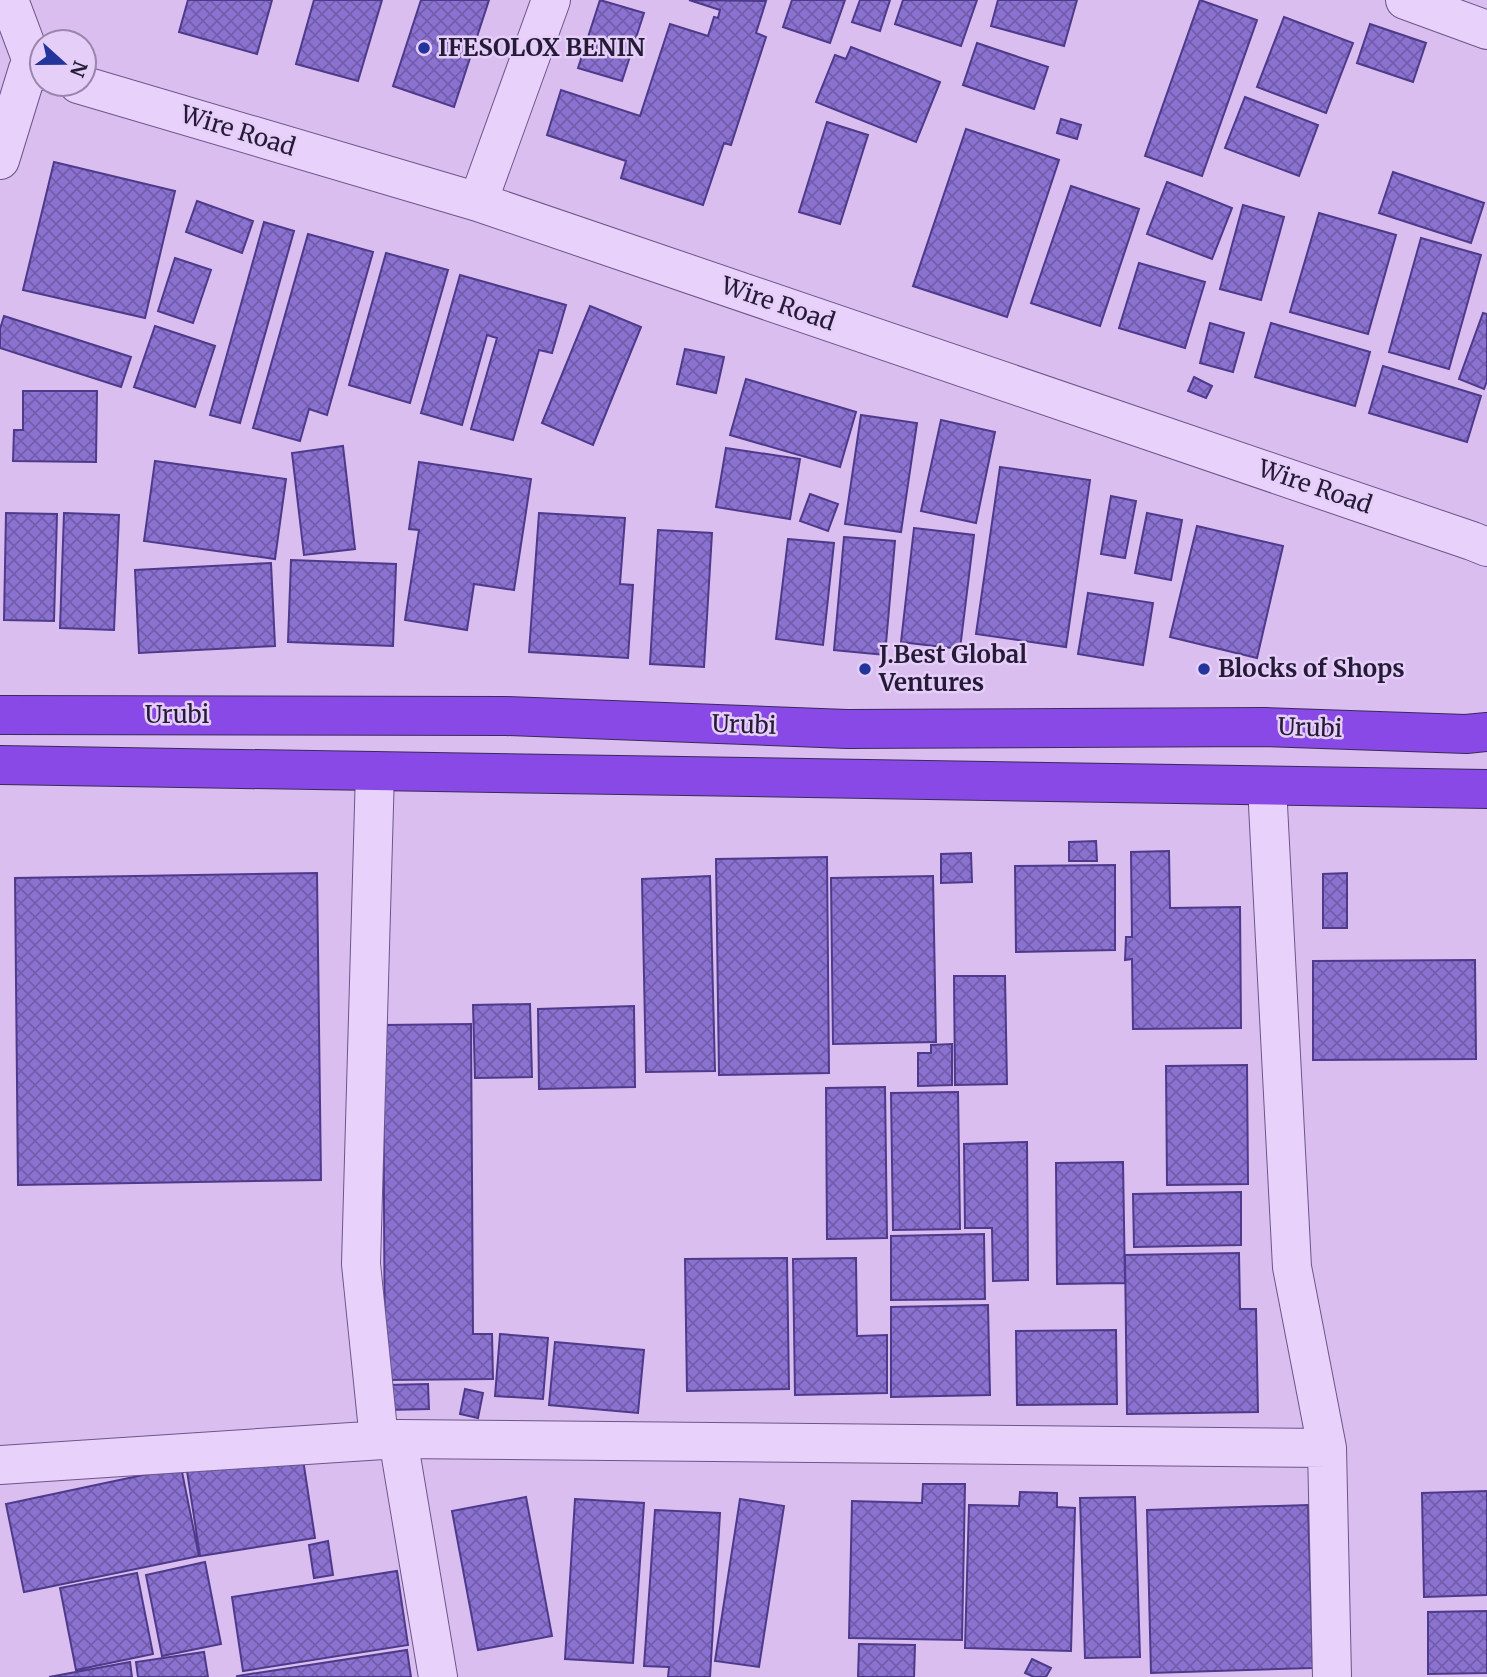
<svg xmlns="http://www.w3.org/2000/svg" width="1487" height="1677" font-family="Merriweather,serif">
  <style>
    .building { fill: url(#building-cross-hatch); stroke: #4e3a8a; stroke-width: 2 }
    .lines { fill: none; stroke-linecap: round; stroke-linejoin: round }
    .minor-casing { stroke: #6a5689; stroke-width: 40 }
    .highway-casing { stroke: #392b57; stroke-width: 40 }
    .minor { stroke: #e8d2fb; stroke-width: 38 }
    .highway { stroke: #8949e6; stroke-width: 38 }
    .poi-dot { fill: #23359c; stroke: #e5cef7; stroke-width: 2.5 }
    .labels { text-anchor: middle; stroke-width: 5; stroke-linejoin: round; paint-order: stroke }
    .poi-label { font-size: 24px; font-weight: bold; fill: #251b38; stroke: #e5cef7; text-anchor: start }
    .street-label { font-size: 24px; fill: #251b38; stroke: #e5cef7 }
  </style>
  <defs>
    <pattern id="building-cross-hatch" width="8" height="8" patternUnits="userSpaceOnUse" patternTransform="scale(1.75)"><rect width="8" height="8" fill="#8b72d1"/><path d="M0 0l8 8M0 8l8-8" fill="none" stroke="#715dab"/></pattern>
  </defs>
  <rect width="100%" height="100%" fill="#dabef0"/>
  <path class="building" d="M 188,0 L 272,0 L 257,54 L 179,32 Z
    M 314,0 L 382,0 L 358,81 L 296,64 Z
    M 421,0 L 489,0 L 454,107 L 393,86 Z
    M 600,0 L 644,13 L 622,81 L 578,68 Z
    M 689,0 L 766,1 L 756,33 L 766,37 L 731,145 L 724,143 L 703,205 L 621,178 L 626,161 L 547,135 L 561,90 L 640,116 L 670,24 L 708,36 L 714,17 L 718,18 L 720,10 Z
    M 792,0 L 845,0 L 830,43 L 783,27 Z
    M 860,0 L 890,0 L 880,31 L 852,22 Z
    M 903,0 L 977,0 L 961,46 L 895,24 Z
    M 998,0 L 1077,0 L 1064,46 L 991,26 Z
    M 1200,0 L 1257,20 L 1202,176 L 1145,156 Z
    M 1284,17 L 1353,43 L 1326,113 L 1257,87 Z
    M 1370,24 L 1426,43 L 1413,82 L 1357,63 Z
    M 977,43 L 1048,67 L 1034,109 L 963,85 Z
    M 851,47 L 940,82 L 916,142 L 816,102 L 835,55 L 846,59 Z
    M 1245,97 L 1318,125 L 1299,176 L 1225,148 Z
    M 1061,119 L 1081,125 L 1077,139 L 1057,133 Z
    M 827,122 L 868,135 L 840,224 L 799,212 Z
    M 966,129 L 1059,160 L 1007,317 L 913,286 Z
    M 54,162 L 175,191 L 145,318 L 23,290 Z
    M 1393,172 L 1484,203 L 1471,243 L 1379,213 Z
    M 1167,182 L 1232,208 L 1212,259 L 1147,234 Z
    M 1071,186 L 1139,209 L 1100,326 L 1031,303 Z
    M 197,201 L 253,221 L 242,253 L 186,232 Z
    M 1243,205 L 1284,217 L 1261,300 L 1220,289 Z
    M 1319,213 L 1396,235 L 1368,334 L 1290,312 Z
    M 264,222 L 294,231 L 240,423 L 210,415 Z
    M 308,234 L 373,252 L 327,415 L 309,409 L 300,441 L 253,428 Z
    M 1421,238 L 1481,255 L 1449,369 L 1389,352 Z
    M 386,253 L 448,270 L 410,403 L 349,385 Z
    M 175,258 L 211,270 L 193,323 L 158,311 Z
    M 1139,263 L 1205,282 L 1185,348 L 1119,328 Z
    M 460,275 L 566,305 L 552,353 L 539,350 L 513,440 L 471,429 L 497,338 L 487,335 L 462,425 L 421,413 Z
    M 590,306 L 641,327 L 593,445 L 542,423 Z
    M 1483,313 L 1487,314 L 1487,381 L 1484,389 L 1459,379 Z
    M 4,316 L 131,357 L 121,387 L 0,348 L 0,329 Z
    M 1210,323 L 1244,333 L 1233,372 L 1200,363 Z
    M 1271,323 L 1370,352 L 1355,406 L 1255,377 Z
    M 155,326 L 215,346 L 195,407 L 134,387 Z
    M 685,349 L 724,357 L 716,393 L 677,384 Z
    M 1383,366 L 1481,396 L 1467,442 L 1369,413 Z
    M 1194,377 L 1212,386 L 1206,398 L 1188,391 Z
    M 746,379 L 856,412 L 840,467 L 730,435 Z
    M 23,391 L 97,391 L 96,462 L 13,461 L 14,430 L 23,430 Z
    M 861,415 L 917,423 L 901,532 L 845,524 Z
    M 941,420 L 995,432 L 976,523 L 921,511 Z
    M 343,446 L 355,549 L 304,555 L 292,453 Z
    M 726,448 L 800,459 L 790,519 L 716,507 Z
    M 155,461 L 286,479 L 275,559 L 144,541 Z
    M 419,462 L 531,479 L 514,590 L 474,584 L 467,630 L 405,620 L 419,530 L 409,529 Z
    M 1000,467 L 1090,480 L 1066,647 L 976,634 Z
    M 810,494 L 838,504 L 828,531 L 800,521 Z
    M 1111,496 L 1136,501 L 1125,558 L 1101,554 Z
    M 6,513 L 57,514 L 54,621 L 4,620 Z
    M 64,513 L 119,515 L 114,630 L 60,628 Z
    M 539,513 L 625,518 L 620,584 L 633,585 L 628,658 L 529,652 Z
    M 1147,513 L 1182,520 L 1171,580 L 1135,573 Z
    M 1197,526 L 1283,546 L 1257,658 L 1170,637 Z
    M 914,528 L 974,535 L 960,649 L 901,642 Z
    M 658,530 L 712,533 L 704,667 L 650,664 Z
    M 844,537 L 895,541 L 885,655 L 834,650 Z
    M 788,539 L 834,543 L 823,645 L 776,639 Z
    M 291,560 L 396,564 L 393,646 L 288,642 Z
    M 271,563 L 275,646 L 139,653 L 135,570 Z
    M 1088,593 L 1153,603 L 1143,665 L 1078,654 Z
    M 1096,841 L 1097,861 L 1069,861 L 1069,842 Z
    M 1169,851 L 1170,908 L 1240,907 L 1241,1028 L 1133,1029 L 1132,959 L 1125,960 L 1126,937 L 1132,937 L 1131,852 Z
    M 971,853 L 972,882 L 941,883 L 941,854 Z
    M 827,857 L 829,1073 L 719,1075 L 716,859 Z
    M 1115,865 L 1115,950 L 1016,952 L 1015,866 Z
    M 317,873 L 321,1180 L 18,1185 L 15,878 Z
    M 1347,873 L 1347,928 L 1323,928 L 1323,874 Z
    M 710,876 L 715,1071 L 646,1072 L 642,879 Z
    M 933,876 L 936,1042 L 833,1044 L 831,878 Z
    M 1475,960 L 1476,1059 L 1313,1060 L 1313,961 Z
    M 954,976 L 1005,976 L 1007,1084 L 955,1085 Z
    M 530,1004 L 532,1077 L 475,1078 L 473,1005 Z
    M 634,1006 L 635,1087 L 539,1089 L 538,1009 Z
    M 471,1024 L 473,1334 L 492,1334 L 493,1379 L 385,1380 L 383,1025 Z
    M 952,1044 L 952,1085 L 918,1086 L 918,1053 L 931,1053 L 931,1045 Z
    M 1247,1065 L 1248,1184 L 1167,1185 L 1166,1066 Z
    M 885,1087 L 887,1238 L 827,1239 L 826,1088 Z
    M 958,1092 L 960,1229 L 893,1230 L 891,1093 Z
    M 1027,1142 L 1028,1280 L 993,1281 L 992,1228 L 965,1228 L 964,1144 Z
    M 1123,1162 L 1125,1283 L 1057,1284 L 1056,1163 Z
    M 1241,1192 L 1241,1245 L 1134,1247 L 1133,1194 Z
    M 984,1234 L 985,1299 L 891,1300 L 891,1236 Z
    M 1239,1253 L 1240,1309 L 1256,1309 L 1258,1412 L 1127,1414 L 1125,1255 Z
    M 787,1258 L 789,1389 L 687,1391 L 685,1259 Z
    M 856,1258 L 857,1336 L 887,1335 L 887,1393 L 795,1395 L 793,1259 Z
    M 988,1305 L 990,1395 L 891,1397 L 891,1307 Z
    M 1116,1330 L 1117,1404 L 1017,1405 L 1016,1331 Z
    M 500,1334 L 548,1338 L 543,1399 L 495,1396 Z
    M 555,1342 L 644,1350 L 638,1413 L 549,1405 Z
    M 428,1384 L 429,1409 L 387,1410 L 386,1385 Z
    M 465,1389 L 483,1393 L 478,1418 L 460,1414 Z
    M 302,1453 L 315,1538 L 200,1556 L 187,1471 Z
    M 181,1467 L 199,1556 L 24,1592 L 6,1504 Z
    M 923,1484 L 965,1484 L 962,1640 L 849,1638 L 852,1501 L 922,1503 Z
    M 1487,1491 L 1487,1595 L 1424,1597 L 1422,1493 Z
    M 1020,1492 L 1057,1493 L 1057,1507 L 1075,1508 L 1071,1651 L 965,1648 L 969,1505 L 1019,1506 Z
    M 526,1497 L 552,1636 L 478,1650 L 452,1511 Z
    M 1135,1497 L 1140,1657 L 1085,1658 L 1080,1498 Z
    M 575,1499 L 644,1503 L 633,1663 L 565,1659 Z
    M 740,1499 L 784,1506 L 759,1667 L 715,1661 Z
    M 1308,1505 L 1313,1668 L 1151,1673 L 1147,1510 Z
    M 655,1510 L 720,1513 L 710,1677 L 668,1677 L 669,1667 L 644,1666 Z
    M 328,1541 L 333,1575 L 314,1578 L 309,1545 Z
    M 205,1562 L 221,1644 L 162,1656 L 146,1575 Z
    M 397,1571 L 408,1645 L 243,1671 L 232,1597 Z
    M 137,1573 L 153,1654 L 76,1670 L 60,1588 Z
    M 1487,1611 L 1487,1673 L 1428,1674 L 1428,1612 Z
    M 859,1644 L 915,1645 L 914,1677 L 858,1677 Z
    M 407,1650 L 411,1677 L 237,1677 L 237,1676 Z
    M 204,1652 L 208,1677 L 138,1677 L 136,1662 Z
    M 1032,1659 L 1051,1668 L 1046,1677 L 1034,1677 L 1025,1673 Z
    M 130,1662 L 132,1677 L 49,1677 Z"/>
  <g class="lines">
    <g class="minor-casing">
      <path id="minor" d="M 9,0 L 36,72
        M 1405,0 L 1487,30
        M 78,84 L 478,202 L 1472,541 L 1487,547
        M 0,160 L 28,69
        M 478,202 L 551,0
        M 375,771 L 361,1264 L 379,1440
        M 1267,786 L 1292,1267 L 1327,1448 L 1332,1677
        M 398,1439 L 438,1677
        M 0,1465 L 398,1439 L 1327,1448"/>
    </g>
    <g class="highway-casing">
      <path id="highway" d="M 0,715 L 506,716 L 847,729 L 1265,727 L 1466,734 L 1487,732
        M 0,765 L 1487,789"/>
    </g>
    <use href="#minor" class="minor"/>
    <use href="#highway" class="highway"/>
  </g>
  <g class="poi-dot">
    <circle cx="424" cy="48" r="7"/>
    <circle cx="865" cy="669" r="7"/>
    <circle cx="1204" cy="669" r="7"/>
  </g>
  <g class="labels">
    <g class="poi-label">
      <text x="438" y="56">IFESOLOX BENIN</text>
      <text x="879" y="663">J.Best Global<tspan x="879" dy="28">Ventures</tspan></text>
      <text x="1218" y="677">Blocks of Shops</text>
    </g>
    <g class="street-label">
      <text transform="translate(238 131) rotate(17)" y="8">Wire Road</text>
      <text transform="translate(778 304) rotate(19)" y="8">Wire Road</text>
      <text transform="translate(1315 487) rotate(19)" y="8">Wire Road</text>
      <text x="177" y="723">Urubi</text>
      <text transform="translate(744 725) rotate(2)" y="8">Urubi</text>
      <text transform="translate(1310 728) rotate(2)" y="8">Urubi</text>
    </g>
  </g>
  <g transform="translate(63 63) rotate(111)"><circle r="33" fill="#e5cef7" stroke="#9886ab" stroke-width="2"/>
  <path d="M0-5L12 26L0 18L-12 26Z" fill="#23359c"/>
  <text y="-10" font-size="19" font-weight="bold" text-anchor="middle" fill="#251b38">N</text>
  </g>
</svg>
